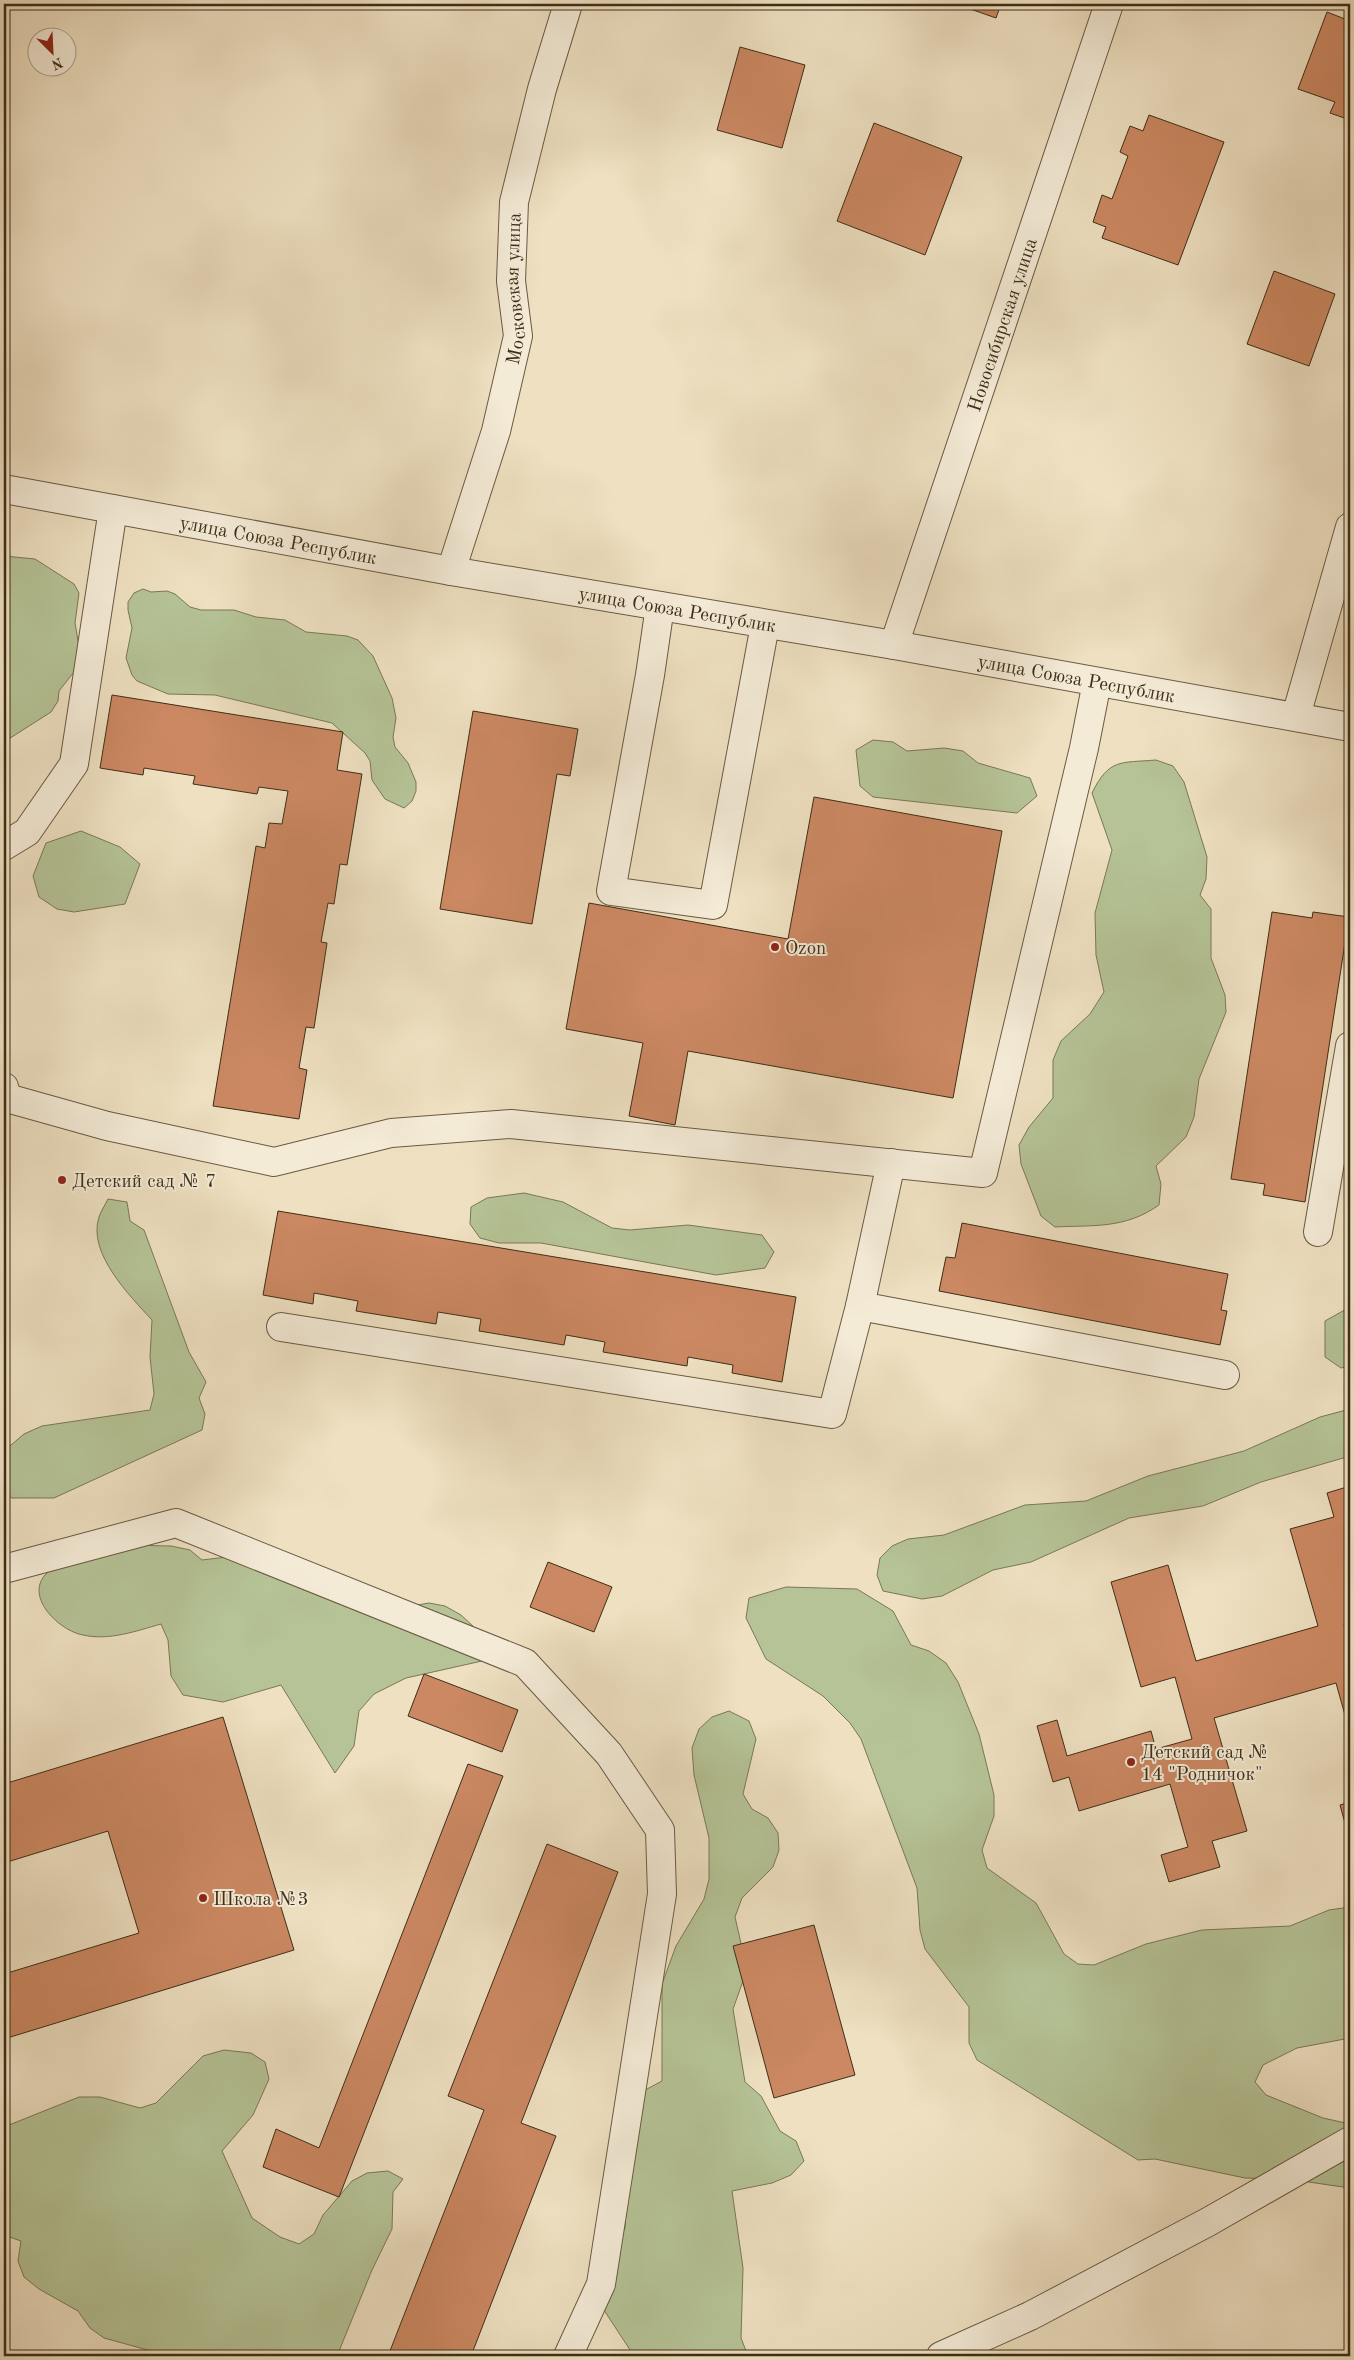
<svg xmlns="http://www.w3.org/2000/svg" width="1354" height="2360" font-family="'Old Standard TT',serif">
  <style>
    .green { fill: #b5c396; stroke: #7a7856 }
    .building { fill: #cb8862; stroke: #3e2e17 }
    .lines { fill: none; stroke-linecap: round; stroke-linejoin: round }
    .minor-casing { stroke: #6a5a42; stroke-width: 30 }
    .minor { stroke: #f4ebd7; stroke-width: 28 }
    .poi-dot { fill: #8f2418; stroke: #f4ebd7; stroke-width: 2 }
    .labels { text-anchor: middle; stroke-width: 4; stroke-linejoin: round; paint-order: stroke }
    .street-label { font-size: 19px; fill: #3e2e17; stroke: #f4ebd7 }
    .poi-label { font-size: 19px; fill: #3e2e17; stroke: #f4ebd7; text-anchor: start }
  </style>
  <rect width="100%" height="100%" fill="#eee0c1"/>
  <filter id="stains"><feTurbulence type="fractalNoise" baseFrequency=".004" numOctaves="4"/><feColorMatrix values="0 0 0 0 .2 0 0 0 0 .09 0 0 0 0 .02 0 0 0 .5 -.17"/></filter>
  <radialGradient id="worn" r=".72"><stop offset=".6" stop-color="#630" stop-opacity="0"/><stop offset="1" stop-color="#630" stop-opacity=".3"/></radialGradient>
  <path class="green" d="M 4,556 L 35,559 L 74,584 L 79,593 L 75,623 L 81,658 L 77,668 L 59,691 L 58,701 L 51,712 L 4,742 Z
    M 143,589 L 151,592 L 167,591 L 175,594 L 190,607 L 201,610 L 234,610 L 256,617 L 285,620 L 306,632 L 347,636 L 358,640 L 373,656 L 392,698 L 396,718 L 393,737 L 395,747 L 408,763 L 416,782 L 416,791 L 412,801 L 404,808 L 385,799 L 372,780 L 370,761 L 365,753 L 332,723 L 215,695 L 168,694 L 137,681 L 132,675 L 126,658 L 132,628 L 128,610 L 128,602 L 134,593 Z
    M 873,740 L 893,742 L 907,751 L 944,748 L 963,751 L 978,763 L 1030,778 L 1037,796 L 1017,813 L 873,797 L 860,786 L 856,750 Z
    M 1156,760 L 1173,766 L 1184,782 L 1207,857 L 1206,879 L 1200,895 L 1211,909 L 1211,958 L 1225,995 L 1226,1012 L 1199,1079 L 1194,1117 L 1186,1137 L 1156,1166 L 1161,1184 L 1159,1205 C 1125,1229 1094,1225 1055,1227 L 1041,1216 L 1021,1164 L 1019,1145 L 1029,1127 L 1053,1098 L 1053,1060 L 1061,1041 L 1090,1014 L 1104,992 L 1096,955 L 1095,913 L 1112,850 L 1092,793 C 1109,758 1121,763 1156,760 Z
    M 81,831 L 120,847 L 140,864 L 125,904 L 74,912 L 57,909 L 39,897 L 33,876 L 46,843 Z
    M 524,1193 L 563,1202 L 612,1228 L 630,1230 L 688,1225 L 762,1235 L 774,1252 L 765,1268 L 716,1275 L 541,1243 L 499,1243 L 480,1238 L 470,1224 L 471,1207 L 487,1198 Z
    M 108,1199 L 127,1202 L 130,1221 L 144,1230 L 189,1352 L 206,1382 L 199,1398 L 205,1414 L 202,1430 L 54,1498 L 12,1498 L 4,1494 L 4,1451 L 24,1434 L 42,1426 L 150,1410 L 154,1394 L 150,1357 L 152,1320 C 130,1296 87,1253 99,1217 C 101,1211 105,1205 108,1199 Z
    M 1350,1307 L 1350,1366 L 1341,1368 L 1325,1357 L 1325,1321 Z
    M 1350,1409 L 1350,1456 L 1261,1482 L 1203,1506 L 1129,1518 L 1031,1562 L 993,1570 L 942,1596 L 922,1599 L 883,1591 L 877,1575 L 880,1558 L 892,1546 L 908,1539 L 944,1535 L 1025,1505 L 1086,1501 L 1148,1476 L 1244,1451 L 1320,1417 Z
    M 171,1546 L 190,1550 L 202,1560 L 235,1556 L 388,1610 L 429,1603 L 445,1606 L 461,1615 L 474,1627 L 483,1644 L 482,1661 L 406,1678 L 374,1694 L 359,1711 L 354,1746 L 335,1773 L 281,1685 L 223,1702 L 183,1695 L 171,1676 L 168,1640 L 161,1624 C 136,1631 109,1641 83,1635 C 60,1631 25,1598 45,1575 C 57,1562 79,1553 95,1548 C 109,1543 154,1546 171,1546 Z
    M 786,1587 L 857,1589 L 893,1611 L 911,1645 L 929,1651 L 946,1663 L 958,1682 L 979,1734 L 994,1795 L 994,1816 L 982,1850 L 987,1868 L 1036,1903 L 1064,1954 L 1078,1964 L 1094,1965 L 1146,1944 L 1202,1930 L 1290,1926 L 1329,1910 L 1350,1907 L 1350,2038 L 1297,2048 L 1263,2065 L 1255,2082 L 1266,2095 L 1323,2118 L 1350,2124 L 1350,2188 L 1288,2179 L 1245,2178 L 1155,2159 L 1138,2160 L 977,2060 L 969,2043 L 969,2007 L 925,1949 L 920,1930 L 917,1888 L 861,1739 L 850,1723 L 823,1696 L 766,1659 L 746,1618 L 749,1598 Z
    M 729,1711 L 749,1721 L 756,1739 L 743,1794 L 752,1809 L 768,1818 L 778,1833 L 779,1850 L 773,1867 L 742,1898 L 735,1917 L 747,1970 L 733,2009 L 745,2082 L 761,2096 L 780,2131 L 796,2141 L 804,2161 L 791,2175 L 772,2183 L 732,2191 L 743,2268 L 741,2338 L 748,2356 L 634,2356 L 602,2307 L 601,2284 L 625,2228 L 632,2097 L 662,2081 L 662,1984 L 676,1946 L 704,1899 L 709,1879 L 709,1838 L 694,1775 L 692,1748 L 699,1729 L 712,1717 Z
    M 224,2050 L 251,2053 L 265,2062 L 269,2079 L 253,2115 L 222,2151 L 252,2218 L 280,2237 L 299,2244 L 314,2234 L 323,2215 L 352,2181 L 367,2173 L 388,2171 L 403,2179 L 393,2192 L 392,2229 L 372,2270 L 337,2356 L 160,2356 L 155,2352 L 104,2338 L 90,2328 L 78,2311 L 39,2289 L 24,2277 L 18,2261 L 21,2241 L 4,2235 L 4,2127 L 79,2097 L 100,2097 L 140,2108 L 156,2103 L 203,2056 Z"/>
  <path class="building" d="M 956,4 L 1001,4 L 996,18 Z
    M 1327,12 L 1350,21 L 1350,120 L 1330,113 L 1335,102 L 1298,89 Z
    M 740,47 L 805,65 L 782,148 L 717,130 Z
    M 1149,115 L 1224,142 L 1178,265 L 1102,238 L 1106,227 L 1093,222 L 1102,195 L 1112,199 L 1128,156 L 1120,152 L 1130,126 L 1143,131 Z
    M 874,123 L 962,157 L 925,255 L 837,221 Z
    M 1274,271 L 1335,294 L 1309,366 L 1247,344 Z
    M 112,695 L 343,732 L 337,770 L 362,774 L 347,865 L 340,864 L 334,904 L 328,903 L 321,942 L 327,943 L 314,1028 L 306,1027 L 299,1068 L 307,1070 L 299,1119 L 213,1106 L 256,846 L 265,848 L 269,823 L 282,824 L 288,791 L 259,787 L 257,794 L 193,784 L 195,776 L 144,768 L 143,775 L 100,768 Z
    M 473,711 L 578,729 L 570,776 L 557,774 L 532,924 L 440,909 Z
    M 814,797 L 1002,831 L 953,1098 L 688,1051 L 675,1125 L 629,1116 L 643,1043 L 566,1029 L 589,903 L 788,939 Z
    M 1272,912 L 1312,918 L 1313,912 L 1349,917 L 1305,1202 L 1263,1195 L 1265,1184 L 1231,1179 Z
    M 278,1211 L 796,1297 L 782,1382 L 732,1373 L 733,1365 L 688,1357 L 687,1366 L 603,1352 L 605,1342 L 566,1335 L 564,1345 L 479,1331 L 481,1319 L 438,1312 L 436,1324 L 356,1311 L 358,1301 L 314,1293 L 313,1304 L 263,1295 Z
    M 962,1223 L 1228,1274 L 1221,1310 L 1227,1311 L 1220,1345 L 939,1291 L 946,1257 L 955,1258 Z
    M 1350,1486 L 1350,1511 L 1347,1512 L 1350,1525 L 1350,1622 L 1344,1624 L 1350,1645 L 1350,1733 L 1336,1683 L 1214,1718 L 1247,1831 L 1212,1841 L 1220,1867 L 1169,1882 L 1161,1855 L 1188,1847 L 1170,1784 L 1079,1811 L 1069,1777 L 1053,1782 L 1037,1726 L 1057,1720 L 1067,1756 L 1151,1731 L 1156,1749 L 1192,1739 L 1175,1677 L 1141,1687 L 1111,1582 L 1168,1565 L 1196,1661 L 1318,1626 L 1290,1529 L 1334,1517 L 1327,1493 Z
    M 548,1562 L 612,1587 L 594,1632 L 530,1607 Z
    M 424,1674 L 518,1710 L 502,1752 L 408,1716 Z
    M 223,1717 L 294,1950 L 4,2039 L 4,1974 L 139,1933 L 108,1831 L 4,1863 L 4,1784 Z
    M 468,1764 L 503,1776 L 339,2197 L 263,2167 L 276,2129 L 319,2148 Z
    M 1350,1802 L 1350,1826 L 1346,1827 L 1340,1805 Z
    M 547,1844 L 618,1872 L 521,2123 L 556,2136 L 471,2356 L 388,2356 L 484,2110 L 448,2096 Z
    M 814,1925 L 855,2075 L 774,2098 L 733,1946 Z"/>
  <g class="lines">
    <g class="minor-casing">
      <g id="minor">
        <path id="s1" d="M 4,489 L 451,571 L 894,645 L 1350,727"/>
        <path id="s2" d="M 451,571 L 496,431 L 518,336 L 511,281 L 514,202 L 542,89 L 568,4"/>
        <path d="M 660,606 L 650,675 L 611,891 L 713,905 L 765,625"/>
        <path id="s3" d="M 894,645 L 1109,4"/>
        <path d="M 1296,716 L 1350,527"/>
        <path d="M 4,846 L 27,832 L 74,764 L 113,509"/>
        <path d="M 4,1087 L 7,1098 L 107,1126 L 274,1162 L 391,1133 L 511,1124 L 983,1173 L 1084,748 L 1097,682"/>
        <path d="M 1318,1232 L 1350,1046"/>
        <path d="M 860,1306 L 1225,1375"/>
        <path d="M 281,1327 L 832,1414 L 860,1306 L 891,1163"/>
        <path d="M 4,1569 L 176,1523 L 525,1663 L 609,1754 L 660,1830 L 662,1894 L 601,2284 L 568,2356"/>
        <path d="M 941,2356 L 1030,2316 L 1208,2222 L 1350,2141"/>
      </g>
    </g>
    <use href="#minor" class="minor"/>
  </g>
  <g class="poi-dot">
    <circle cx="775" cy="947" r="5"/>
    <circle cx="62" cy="1180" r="5"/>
    <circle cx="1131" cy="1762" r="5"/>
    <circle cx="203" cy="1898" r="5"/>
  </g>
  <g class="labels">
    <g class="street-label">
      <text dy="7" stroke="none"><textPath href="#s2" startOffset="292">Московская улица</textPath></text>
      <text dy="7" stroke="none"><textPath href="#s3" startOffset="338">Новосибирская улица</textPath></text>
      <text dy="7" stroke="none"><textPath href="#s1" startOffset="279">улица Союза Республик</textPath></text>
      <text dy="7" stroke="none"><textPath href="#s1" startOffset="684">улица Союза Республик</textPath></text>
      <text dy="7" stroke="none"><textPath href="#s1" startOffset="1089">улица Союза Республик</textPath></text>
    </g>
    <g class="poi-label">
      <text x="785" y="954">Ozon</text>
      <text x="72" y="1187">Детский сад № 7</text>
      <text x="1141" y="1758">Детский сад №<tspan x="1141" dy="22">14 "Родничок"</tspan></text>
      <text x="213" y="1905">Школа №3</text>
    </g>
  </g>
  <rect width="1354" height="2360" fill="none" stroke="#eee0c1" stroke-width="20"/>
  <rect x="5" y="5" width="1344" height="2350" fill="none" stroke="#3e2e17" stroke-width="2.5"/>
  <rect x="10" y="10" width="1334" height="2340" fill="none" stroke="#3e2e17"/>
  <g transform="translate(52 52) rotate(156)"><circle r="24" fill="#f4ebd7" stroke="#ab9f8a"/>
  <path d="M0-4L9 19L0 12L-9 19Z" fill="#8f2418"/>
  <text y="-8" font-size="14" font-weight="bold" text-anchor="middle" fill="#3e2e17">N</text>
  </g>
  <rect width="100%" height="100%" filter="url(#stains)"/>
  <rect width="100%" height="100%" fill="url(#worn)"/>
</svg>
